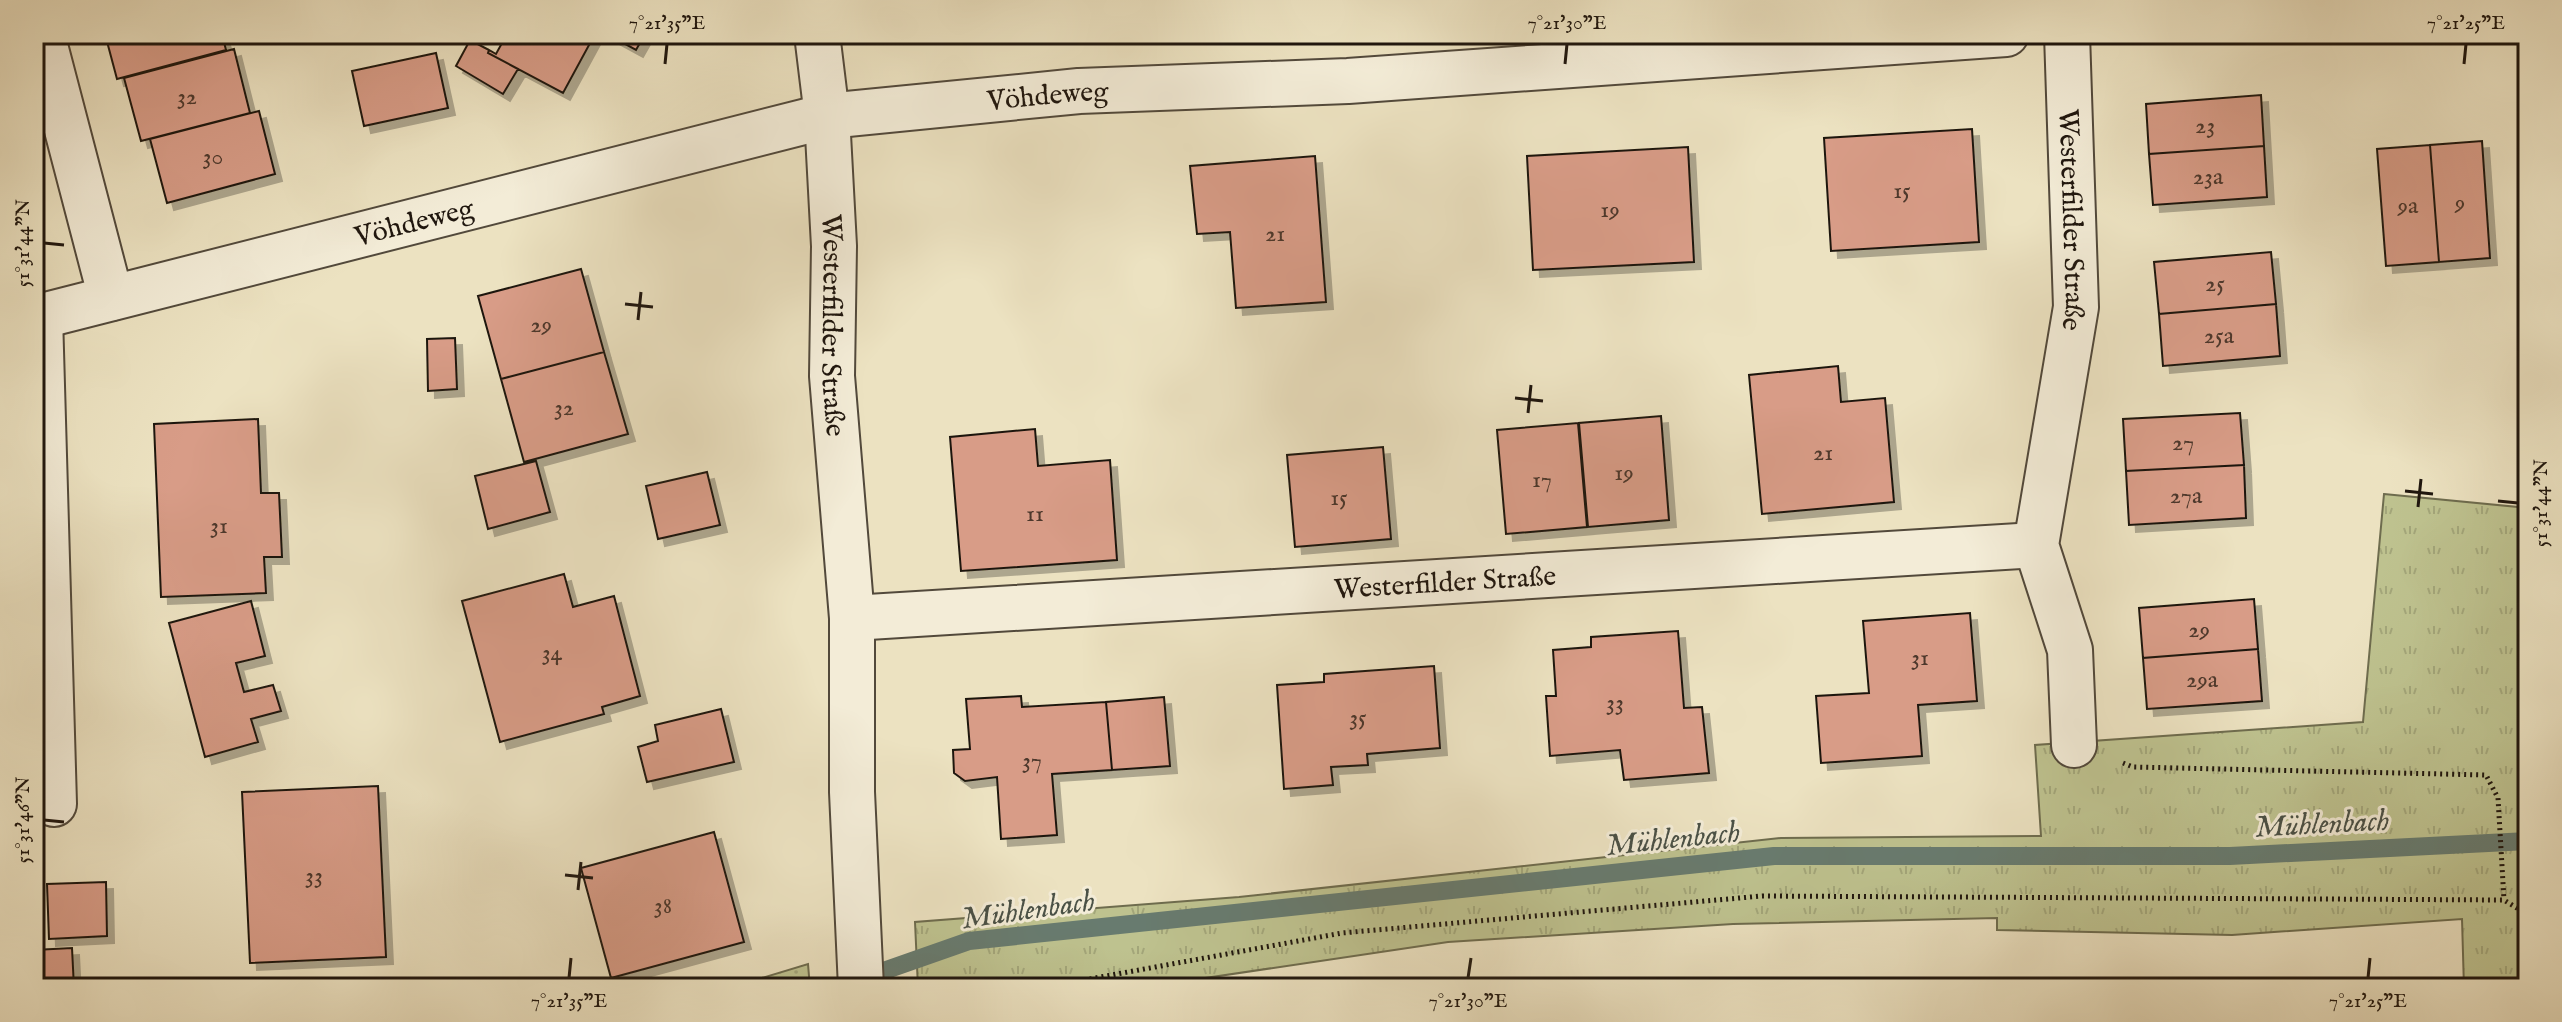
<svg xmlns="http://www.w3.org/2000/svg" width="2562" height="1022" font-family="'IM FELL English',serif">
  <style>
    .grass { fill: url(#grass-dots); stroke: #6e6c4e; stroke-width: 2 }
    .park { fill: url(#park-tufts); stroke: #6e6c4e; stroke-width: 2 }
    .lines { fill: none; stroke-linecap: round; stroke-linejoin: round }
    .stream { stroke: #687b6f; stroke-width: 18 }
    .building { fill: #d89c87; stroke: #1f160e; stroke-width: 2; filter: url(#shadow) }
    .street-casing { stroke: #52493b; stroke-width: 48 }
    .path { stroke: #1f160e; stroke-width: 5; stroke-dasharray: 2 4; stroke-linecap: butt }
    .street { stroke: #f3ecd7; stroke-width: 44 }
    .ticks { fill: none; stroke: #1f160e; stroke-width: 3 }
    .labels { text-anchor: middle; stroke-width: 6; stroke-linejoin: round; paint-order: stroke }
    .number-label { font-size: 24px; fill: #4d382c }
    .street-label { font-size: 28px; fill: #1f160e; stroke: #f3ecd7 }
    .water-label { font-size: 30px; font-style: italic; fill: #4a5146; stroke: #f3ecd7 }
    .neatline { fill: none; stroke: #1f160e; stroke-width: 3 }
    .ticks-label { font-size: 20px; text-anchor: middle; fill: #1f160e }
  </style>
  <defs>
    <pattern id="grass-dots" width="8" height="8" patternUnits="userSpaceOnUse" patternTransform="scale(2)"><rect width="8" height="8" fill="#bec28f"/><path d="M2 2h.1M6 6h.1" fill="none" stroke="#a3a67a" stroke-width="1.8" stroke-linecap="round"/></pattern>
    <pattern id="park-tufts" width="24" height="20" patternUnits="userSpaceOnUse" patternTransform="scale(2)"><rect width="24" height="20" fill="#bec28f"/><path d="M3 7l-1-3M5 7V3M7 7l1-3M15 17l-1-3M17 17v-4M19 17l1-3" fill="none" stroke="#a3a67a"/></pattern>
    <filter id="shadow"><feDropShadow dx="7" dy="7" stdDeviation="0" flood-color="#0004"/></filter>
  </defs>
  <rect width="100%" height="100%" fill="#ece2c1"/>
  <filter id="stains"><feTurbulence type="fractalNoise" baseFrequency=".0025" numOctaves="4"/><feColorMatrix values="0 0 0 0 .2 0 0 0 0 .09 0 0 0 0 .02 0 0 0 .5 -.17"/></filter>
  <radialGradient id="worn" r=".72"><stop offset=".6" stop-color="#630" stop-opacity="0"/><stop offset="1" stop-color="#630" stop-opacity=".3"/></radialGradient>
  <path class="grass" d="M 808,964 L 810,988 L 729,988 Z"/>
  <path class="park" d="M 2384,494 L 2528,508 L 2528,988 L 2464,988 L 2462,919 L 2232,935 L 1997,930 L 1997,918 L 1733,924 L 1448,942 L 1138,988 L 918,988 L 915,922 L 1239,897 L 1781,838 L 2041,836 L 2035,745 L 2363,722 Z"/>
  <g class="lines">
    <path class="stream" d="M 835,988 L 969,941 L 1774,856 L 2230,856 L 2528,841"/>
  </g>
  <path class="building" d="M 105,34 L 222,34 L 226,50 L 117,79 Z
    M 507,34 L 595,34 L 563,93 L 488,53 L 489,50 L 496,54 Z
    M 607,34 L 645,34 L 636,50 Z
    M 470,40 L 489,50 L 488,53 L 518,69 L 503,94 L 456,66 Z
    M 234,49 L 250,113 L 141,141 L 124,78 Z
    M 436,53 L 448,108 L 364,126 L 352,71 Z
    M 2261,95 L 2264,146 L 2149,154 L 2146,104 Z
    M 259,111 L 275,174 L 167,203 L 150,139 Z
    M 1972,129 L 1979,242 L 1831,251 L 1824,138 Z
    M 2482,141 L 2490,258 L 2439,262 L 2430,145 Z
    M 2430,145 L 2439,262 L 2386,266 L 2377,149 Z
    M 2264,146 L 2267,197 L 2153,205 L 2149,154 Z
    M 1688,147 L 1694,262 L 1533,270 L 1527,156 Z
    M 1315,156 L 1326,302 L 1236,308 L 1230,232 L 1197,234 L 1190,166 Z
    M 2271,252 L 2276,304 L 2159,314 L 2154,262 Z
    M 581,269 L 604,352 L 501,379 L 478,296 Z
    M 2276,304 L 2280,356 L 2163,366 L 2159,314 Z
    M 455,338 L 457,389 L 428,391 L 427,339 Z
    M 604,352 L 628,434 L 524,462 L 501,379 Z
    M 1838,366 L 1841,402 L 1885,398 L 1894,502 L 1762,514 L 1749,375 Z
    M 2240,413 L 2244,465 L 2126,471 L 2123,419 Z
    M 1661,416 L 1669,520 L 1588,527 L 1579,423 Z
    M 258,419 L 261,493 L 279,493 L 282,557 L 264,557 L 266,593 L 161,597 L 154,424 Z
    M 1578,423 L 1587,527 L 1506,534 L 1497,430 Z
    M 1035,429 L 1038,466 L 1110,460 L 1117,560 L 961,571 L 950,437 Z
    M 1383,447 L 1391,539 L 1295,547 L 1287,455 Z
    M 536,461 L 550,512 L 488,529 L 475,476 Z
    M 2244,465 L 2246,518 L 2129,525 L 2126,471 Z
    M 707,472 L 720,525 L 658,539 L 646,486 Z
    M 564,574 L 573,607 L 614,596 L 640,696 L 602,707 L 604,714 L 500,742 L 462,601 Z
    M 2254,599 L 2258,649 L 2143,658 L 2139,608 Z
    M 251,601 L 265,656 L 236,663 L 244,692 L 273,685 L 281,711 L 251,719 L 258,742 L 205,757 L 169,623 Z
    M 1970,613 L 1977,701 L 1918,705 L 1922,756 L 1821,763 L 1816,696 L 1869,693 L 1863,621 Z
    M 1678,631 L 1684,708 L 1702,707 L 1709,773 L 1624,780 L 1620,750 L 1550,756 L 1546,696 L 1556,696 L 1553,650 L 1591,647 L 1591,637 Z
    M 2258,649 L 2262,701 L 2147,709 L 2143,658 Z
    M 1434,666 L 1440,748 L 1367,754 L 1368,765 L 1331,767 L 1333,785 L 1284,789 L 1277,685 L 1324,682 L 1324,674 Z
    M 1021,696 L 1022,707 L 1106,702 L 1112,770 L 1052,774 L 1057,835 L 1001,839 L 997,777 L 965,781 L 954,773 L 953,750 L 970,749 L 966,699 Z
    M 1164,697 L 1170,766 L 1112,770 L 1106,702 Z
    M 721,709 L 734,762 L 647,782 L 638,747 L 658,741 L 655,725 Z
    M 378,786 L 386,957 L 250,963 L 242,792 Z
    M 714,832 L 744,942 L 611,978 L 581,868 Z
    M 106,882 L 107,936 L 49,939 L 47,884 Z
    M 72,948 L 74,988 L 34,988 L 34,950 Z"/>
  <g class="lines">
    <g class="street-casing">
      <g id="street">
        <path d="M 42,34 L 111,298"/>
        <path id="s1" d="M 817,34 L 827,116 L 834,246 L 832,376 L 852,618 L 852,792 L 861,988"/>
        <path id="s2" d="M 2067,34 L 2076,307 L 2036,545 L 2070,650 L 2074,745"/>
        <path d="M 40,316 L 54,804"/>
        <path id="s3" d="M 34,318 L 827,116 L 1079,91 L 1348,81 L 2006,34"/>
        <path id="s4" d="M 852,618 L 2036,545"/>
      </g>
    </g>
    <path class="path" d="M 2123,763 L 2133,767 L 2486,775 L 2498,798 L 2504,900
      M 1055,988 L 1073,982 L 1342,933 L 1762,896 L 2504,900 L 2528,915"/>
    <use href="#street" class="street"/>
  </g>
  <path class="ticks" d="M 665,64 L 667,44M 1565,64 L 1567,44M 2464,64 L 2466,44M 44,243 L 64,245M 625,304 L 653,307M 638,320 L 641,292M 1515,398 L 1543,401M 1528,413 L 1531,385M 2405,491 L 2433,494M 2498,501 L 2518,503M 2418,507 L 2421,479M 44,820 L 64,822M 565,875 L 593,878M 578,890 L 581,862M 569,978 L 571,958M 1468,978 L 1471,958M 2368,978 L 2370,958"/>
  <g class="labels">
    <g class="number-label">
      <text x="187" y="104">32</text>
      <text x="2205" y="133">23</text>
      <text x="213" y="164">30</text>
      <text x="2208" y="184">23a</text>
      <text x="1902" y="198">15</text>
      <text x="2460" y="210">9</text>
      <text x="2408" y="213">9a</text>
      <text x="1610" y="217">19</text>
      <text x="1275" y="241">21</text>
      <text x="2215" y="291">25</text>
      <text x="541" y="332">29</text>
      <text x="2219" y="343">25a</text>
      <text x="564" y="415">32</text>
      <text x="2183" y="450">27</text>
      <text x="1823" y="460">21</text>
      <text x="1624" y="480">19</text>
      <text x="1542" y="487">17</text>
      <text x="2186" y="503">27a</text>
      <text x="1339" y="505">15</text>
      <text x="1035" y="521">11</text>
      <text x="219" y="533">31</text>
      <text x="2199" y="637">29</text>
      <text x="552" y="660">34</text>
      <text x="1920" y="665">31</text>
      <text x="2202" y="687">29a</text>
      <text x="1615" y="710">33</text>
      <text x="1358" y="725">35</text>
      <text x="1032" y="768">37</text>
      <text x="314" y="883">33</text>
      <text x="663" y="913">38</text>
    </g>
    <g class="street-label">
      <text dy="10" stroke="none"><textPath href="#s3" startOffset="1040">Vöhdeweg</textPath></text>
      <text dy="10" stroke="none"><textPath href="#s2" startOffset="186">Westerfilder Straße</textPath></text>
      <text dy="10" stroke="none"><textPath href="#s3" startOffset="392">Vöhdeweg</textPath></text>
      <text dy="10" stroke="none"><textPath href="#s1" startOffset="292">Westerfilder Straße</textPath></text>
      <text dy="10" stroke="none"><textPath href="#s4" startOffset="594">Westerfilder Straße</textPath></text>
    </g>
    <g class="water-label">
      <text transform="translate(2322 823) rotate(-3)" y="10">Mühlenbach</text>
      <text transform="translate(1673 838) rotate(-6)" y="10">Mühlenbach</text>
      <text transform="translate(1028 909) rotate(-8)" y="10">Mühlenbach</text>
    </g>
  </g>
  <rect width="2562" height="1022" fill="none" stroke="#ece2c1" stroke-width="88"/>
  <rect x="44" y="44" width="2474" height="934" class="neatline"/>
  <g class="ticks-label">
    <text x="667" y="29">7°21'35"E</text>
    <text x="1567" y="29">7°21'30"E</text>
    <text x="2466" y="29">7°21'25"E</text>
    <text transform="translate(22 243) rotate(-90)" y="7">51°31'44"N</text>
    <text transform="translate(2540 503) rotate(-90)" y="7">51°31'44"N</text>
    <text transform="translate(22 820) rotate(-90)" y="7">51°31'46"N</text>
    <text x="569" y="1007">7°21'35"E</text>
    <text x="1468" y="1007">7°21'30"E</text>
    <text x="2368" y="1007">7°21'25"E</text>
  </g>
  <rect width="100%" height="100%" filter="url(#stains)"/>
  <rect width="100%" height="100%" fill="url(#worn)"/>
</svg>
